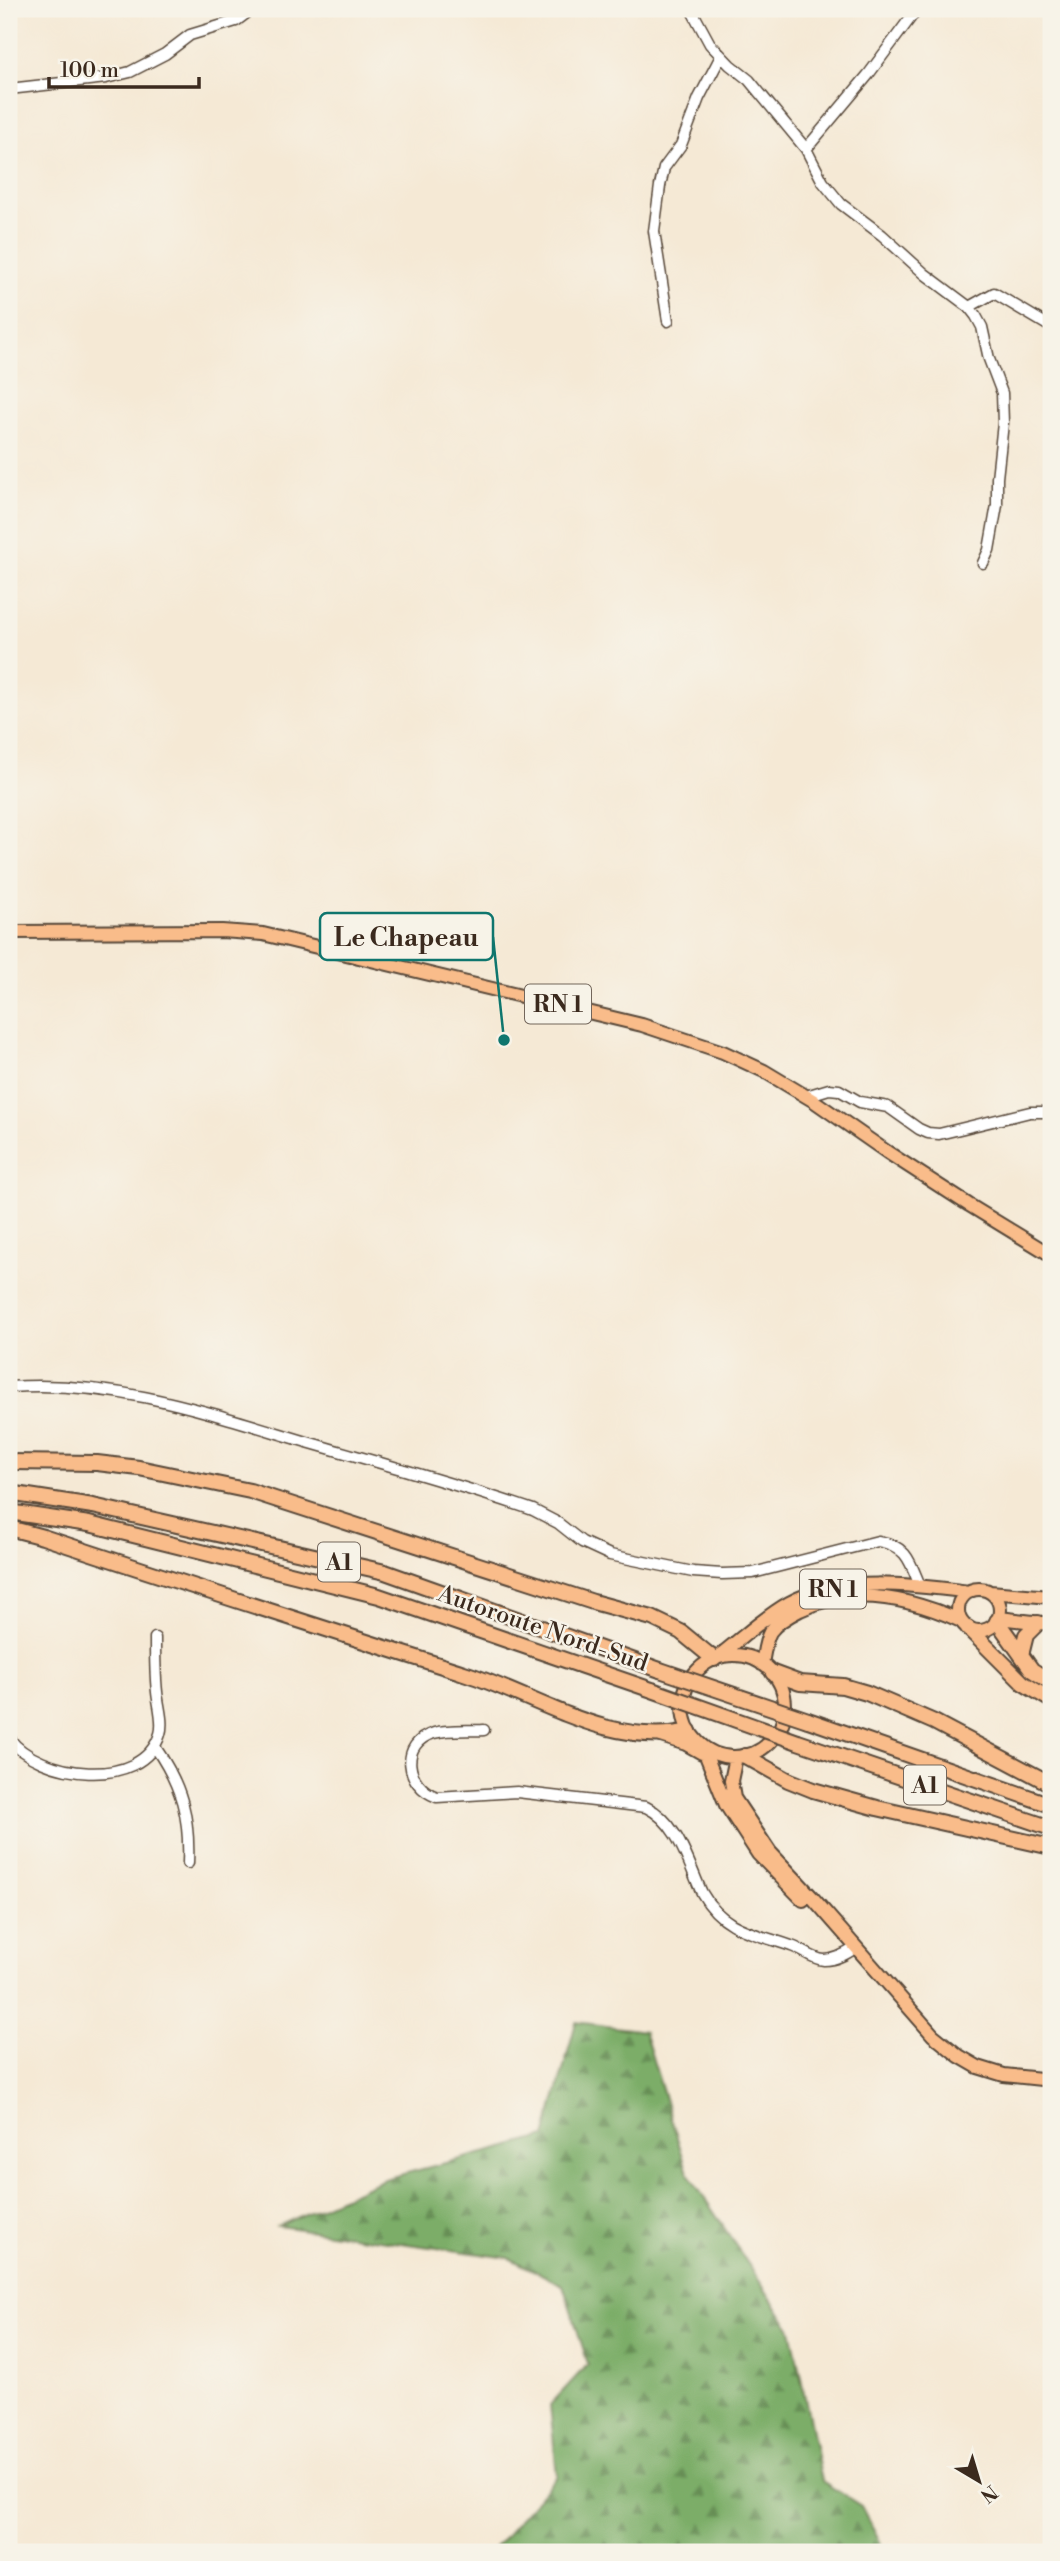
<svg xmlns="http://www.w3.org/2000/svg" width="1060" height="2561" font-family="'Libre Bodoni',serif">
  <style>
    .forest { fill: url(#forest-firs); stroke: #5b6c43; stroke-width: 2 }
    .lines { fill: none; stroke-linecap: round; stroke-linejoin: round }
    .minor-casing { stroke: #574739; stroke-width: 13 }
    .major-casing { stroke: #574739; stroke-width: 16 }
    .highway-casing { stroke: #574739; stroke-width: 18 }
    .minor { stroke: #fff; stroke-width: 10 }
    .major { stroke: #f9bc8a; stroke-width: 12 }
    .highway { stroke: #f9bc8a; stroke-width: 14 }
    .highway-bridge-casing { stroke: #574739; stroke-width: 18; stroke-linecap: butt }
    .highway-bridge { stroke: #f9bc8a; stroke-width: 14 }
    .labels { text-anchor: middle; stroke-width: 5; stroke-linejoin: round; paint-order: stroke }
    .shield { fill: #f7f3e8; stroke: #73665b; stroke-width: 2 }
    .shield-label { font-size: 23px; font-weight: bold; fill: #3b2a1e }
    .street-label { font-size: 24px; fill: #3b2a1e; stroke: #f7f3e8 }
    .leader { fill: none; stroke: #0f766e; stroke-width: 2.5 }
    .callout-dot { fill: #0f766e; stroke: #f7f3e8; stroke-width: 2.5 }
    .callout { fill: #f7f3e8; stroke: #0f766e; stroke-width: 2.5 }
    .callout-label { font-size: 26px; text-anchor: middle; font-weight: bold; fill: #3b2a1e }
  </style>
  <defs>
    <pattern id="forest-firs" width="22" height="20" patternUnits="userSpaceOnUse" patternTransform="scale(1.75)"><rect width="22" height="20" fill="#7bad68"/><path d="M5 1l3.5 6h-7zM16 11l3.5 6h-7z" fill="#668d55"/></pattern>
  </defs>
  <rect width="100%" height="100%" fill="#f7f3e8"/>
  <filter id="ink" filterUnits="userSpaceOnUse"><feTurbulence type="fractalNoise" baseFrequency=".0143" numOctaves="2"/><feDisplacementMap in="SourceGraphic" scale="14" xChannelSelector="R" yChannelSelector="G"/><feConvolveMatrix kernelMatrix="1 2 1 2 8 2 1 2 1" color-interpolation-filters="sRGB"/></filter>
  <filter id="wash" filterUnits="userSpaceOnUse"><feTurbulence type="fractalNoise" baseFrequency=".00686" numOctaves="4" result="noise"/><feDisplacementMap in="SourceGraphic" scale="28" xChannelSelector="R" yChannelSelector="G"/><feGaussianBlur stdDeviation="1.57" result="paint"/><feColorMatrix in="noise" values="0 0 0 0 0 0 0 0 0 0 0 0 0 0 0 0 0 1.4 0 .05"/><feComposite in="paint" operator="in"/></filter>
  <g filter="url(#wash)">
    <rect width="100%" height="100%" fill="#f5e9d5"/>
    <path class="forest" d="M 576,2022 L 644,2031 L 688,2173 L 791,2329 L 822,2481 L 861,2506 L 885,2552 L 491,2552 L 557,2476 L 550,2405 L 588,2364 L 563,2285 L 509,2258 L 278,2226 L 384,2179 L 545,2137 Z"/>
  </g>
  <g filter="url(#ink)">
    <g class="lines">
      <g class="minor-casing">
        <path id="minor" d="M 691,9 L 710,44 L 730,65 L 749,80 L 806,149 L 823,182 L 841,204 L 882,235 L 925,274 L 969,307 L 976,316 L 982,327 L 989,359 L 1002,393 L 1003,423 L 997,478 L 997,505 L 989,550 L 983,563
          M 9,89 L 106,78 L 130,72 L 165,54 L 190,35 L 236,21 L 252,9
          M 806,149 L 868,75 L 917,9
          M 969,307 L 994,293 L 1051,327
          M 668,321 L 654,231 L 660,186 L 664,168 L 681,145 L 699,98 L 721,56
          M 9,943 L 10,932
          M 806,1096 L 829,1089 L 839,1090 L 860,1102 L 888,1107 L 919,1129 L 928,1133 L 939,1134 L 1030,1112 L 1051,1112
          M 9,1387 C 116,1379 213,1414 314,1444 C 387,1465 461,1485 533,1510 L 558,1523 L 582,1542 L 610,1555 L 693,1572 L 722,1574 L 753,1573 L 878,1541 C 907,1546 910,1561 920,1586
          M 484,1730 C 468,1731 449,1729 434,1733 C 399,1743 405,1786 437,1797 L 517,1792 L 646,1807 C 678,1822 688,1863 702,1893 C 724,1932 756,1933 794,1947 C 804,1951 813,1959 824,1960 C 836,1960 846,1954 855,1948
          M 9,1738 C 38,1778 142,1792 160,1734 C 164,1722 158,1704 157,1692 C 155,1674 155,1656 155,1638
          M 155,1747 C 182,1786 190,1817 188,1863"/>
      </g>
      <g class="major-casing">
        <path id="major" d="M 9,932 L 222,931 L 263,934 L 642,1025 L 723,1052 L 764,1071 L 814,1101 L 887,1152 L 969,1205 L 1051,1255
          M958 1610a21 21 0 1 1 42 0a21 21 0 1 1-42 0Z
          M 990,1592 L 1051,1597
          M 999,1618 L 1051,1624
          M683 1706a51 51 0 1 1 102 0a51 51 0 1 1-102 0Z
          M 720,1655 C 742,1638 764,1617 789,1603 C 838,1575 915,1585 969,1592
          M 762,1664 C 764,1654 765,1641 770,1632 C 777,1622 790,1615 800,1610 C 853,1585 910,1598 961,1621
          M 661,1736 L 686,1744 L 702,1753
          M 703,1748 L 726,1805 L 758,1854 L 803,1900
          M 736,1757 L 731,1781 L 734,1798 L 770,1852 L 812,1897 L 933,2035 L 959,2056 L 978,2067 L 1004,2075 L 1051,2080"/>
      </g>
      <g class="highway-casing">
        <path id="highway" d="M 9,1462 L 97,1463 L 139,1468 L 250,1491 L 593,1602 L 652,1618 L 681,1632 L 714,1659
          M 9,1493 L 93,1506 L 385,1572 L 660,1670
          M 9,1512 L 89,1524 L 379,1596 L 652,1690
          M 9,1528 L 43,1537 C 184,1584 326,1629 467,1674 C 540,1698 610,1748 689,1731
          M 997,1621 L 1032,1670 L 1051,1682
          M 968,1628 L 1023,1683 L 1051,1700
          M 1021,1655 L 1026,1635 L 1038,1623
          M 773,1673 L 800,1683 L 843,1686 L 867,1693 L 934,1722 L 1051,1784
          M 808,1720 L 1051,1805
          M 798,1742 L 1051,1828
          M 745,1756 L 788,1780 L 813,1790 L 877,1808 L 1051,1847"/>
      </g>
      <use href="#minor" class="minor"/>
      <use href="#major" class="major"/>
      <use href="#highway" class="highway"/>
      <g class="highway-bridge-casing">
        <path id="highway-bridge" d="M 660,1670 L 808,1720
          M 652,1690 L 798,1742"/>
      </g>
      <use href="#highway-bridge" class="highway-bridge"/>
    </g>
  </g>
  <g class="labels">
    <g class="shield">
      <rect x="525" y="984.5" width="66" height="39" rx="5"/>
      <rect x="318" y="1542.5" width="42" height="39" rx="5"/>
      <rect x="800" y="1569.5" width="66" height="39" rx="5"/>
      <rect x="904" y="1765.5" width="42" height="39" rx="5"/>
    </g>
    <g class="shield-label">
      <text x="558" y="1012">RN 1</text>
      <text x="339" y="1570">A1</text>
      <text x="833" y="1597">RN 1</text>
      <text x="925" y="1793">A1</text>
    </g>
    <g class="street-label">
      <text transform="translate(543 1628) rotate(19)" y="8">Autoroute Nord-Sud</text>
    </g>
  </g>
  <path class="leader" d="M504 1040L493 937"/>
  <circle class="callout-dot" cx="504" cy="1040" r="7"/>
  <rect class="callout" x="320" y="913" width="173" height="47" rx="7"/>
  <g class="callout-label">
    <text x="406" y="946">Le Chapeau</text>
  </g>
  <rect width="1060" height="2561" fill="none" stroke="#f7f3e8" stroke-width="35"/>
  <g transform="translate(979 2481) rotate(142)" stroke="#f7f3e8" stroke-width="5" paint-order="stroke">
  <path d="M0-5L12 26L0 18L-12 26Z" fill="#3b2a1e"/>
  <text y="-10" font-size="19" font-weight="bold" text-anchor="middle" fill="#3b2a1e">N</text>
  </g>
  <path d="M49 77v10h150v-10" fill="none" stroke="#3b2a1e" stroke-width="3.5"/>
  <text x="60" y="77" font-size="21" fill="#3b2a1e" stroke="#f7f3e8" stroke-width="5" paint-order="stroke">100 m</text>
</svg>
